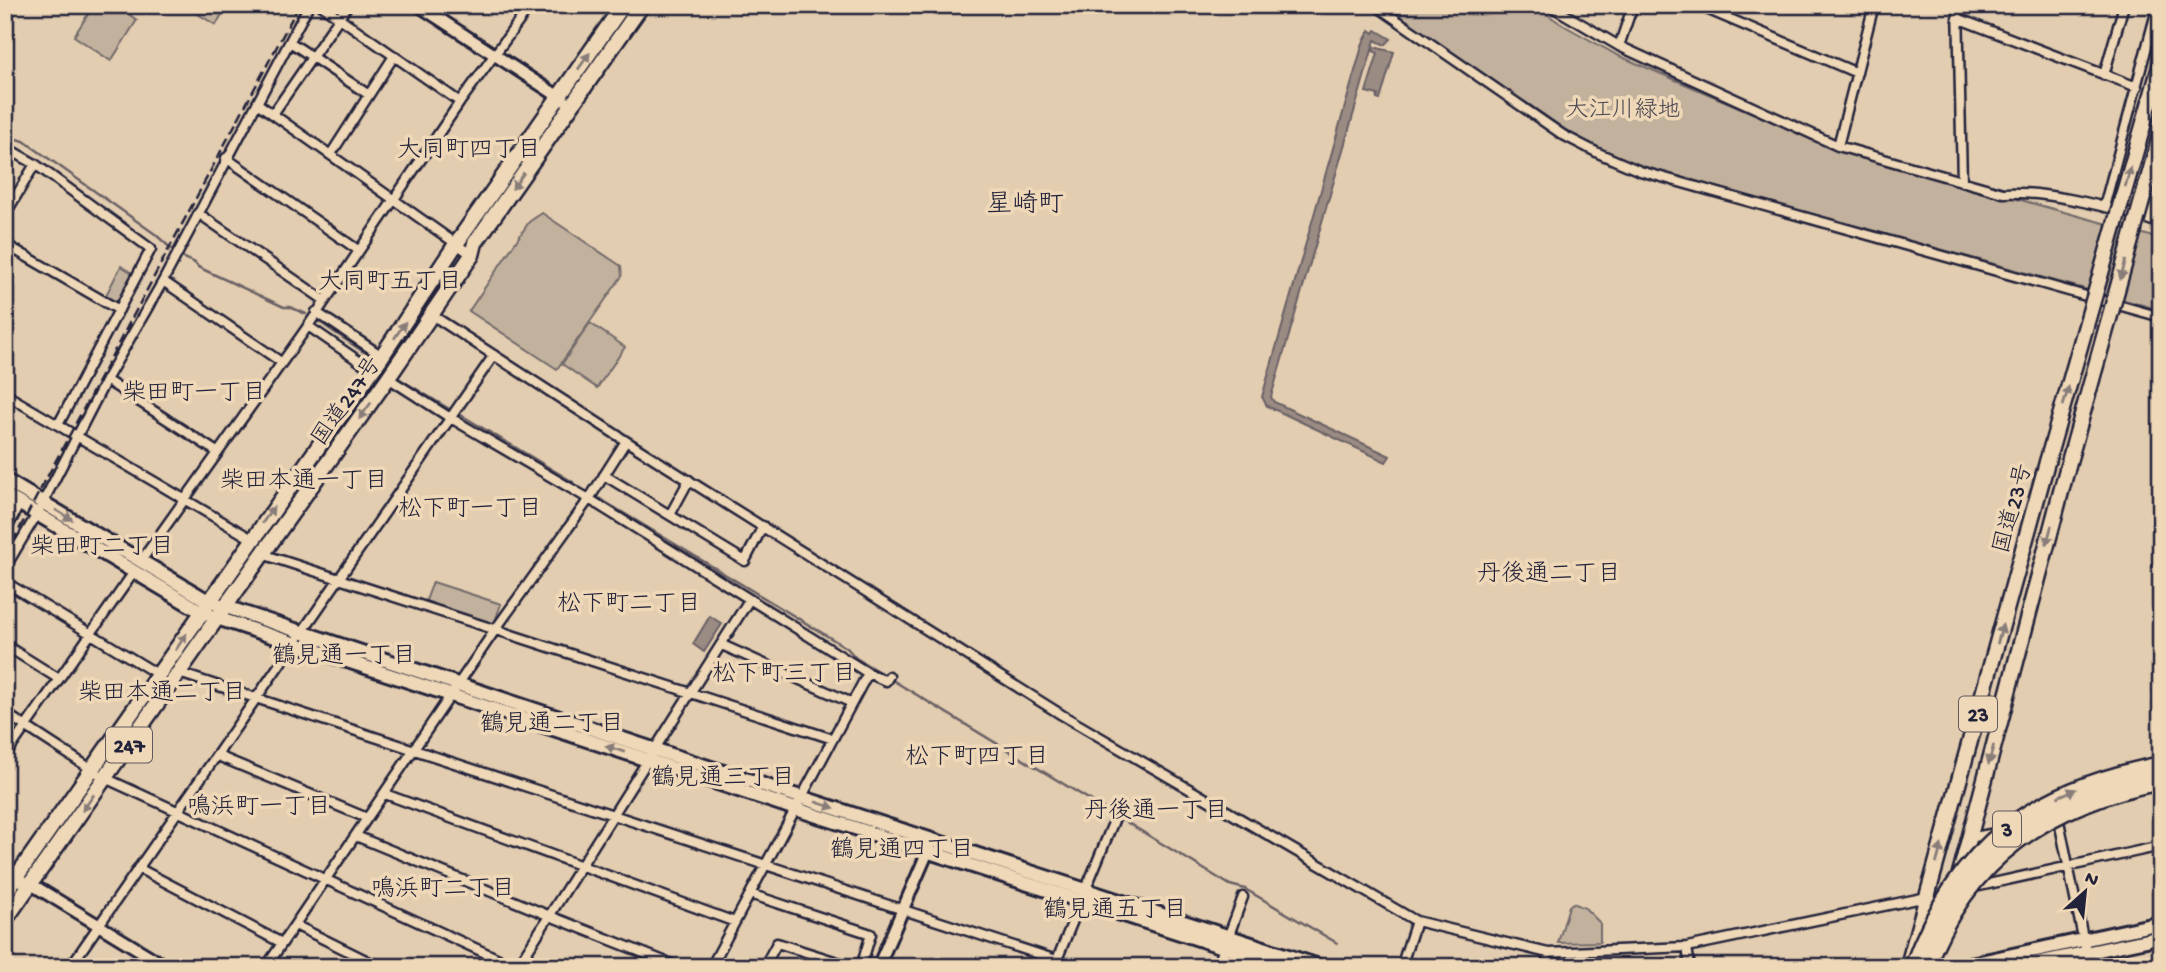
<svg xmlns="http://www.w3.org/2000/svg" width="2166" height="972" font-family="'Gochi Hand','Klee One',sans-serif">
  <style>
    .green { fill: #c2b19c; stroke: #726a6c; stroke-width: 2 }
    .water { fill: #9a8b83; stroke: #6a6166; stroke-width: 2 }
    .lines { fill: none; stroke-linecap: round; stroke-linejoin: round }
    .stream { stroke: #6a6166; stroke-width: 2.5 }
    .minor-casing { stroke: #22223b; stroke-width: 13 }
    .tertiary-casing { stroke: #22223b; stroke-width: 16 }
    .primary-casing { stroke: #22223b; stroke-width: 18 }
    .trunk-casing { stroke: #22223b; stroke-width: 19 }
    .minor { stroke: #efd8b7; stroke-width: 8 }
    .tertiary { stroke: #efd8b7; stroke-width: 10 }
    .primary { stroke: #efd8b7; stroke-width: 12 }
    .trunk { stroke: #efd8b7; stroke-width: 14 }
    .rail { stroke: #22223b; stroke-width: 2.5; stroke-dasharray: 10 5; stroke-linecap: butt }
    .trunk-bridge-casing { stroke: #22223b; stroke-width: 19; stroke-linecap: butt }
    .motorway-bridge-casing { stroke: #22223b; stroke-width: 21; stroke-linecap: butt }
    .trunk-bridge { stroke: #efd8b7; stroke-width: 14 }
    .motorway-bridge { stroke: #efd8b7; stroke-width: 16 }
    .oneway { fill: #887d79 }
    .labels { text-anchor: middle; stroke-width: 7; stroke-linejoin: round; paint-order: stroke }
    .shield { fill: #efd8b7; stroke: #605960; stroke-width: 2 }
    .shield-label { font-size: 21px; font-weight: bold; fill: #22223b }
    .park-label { font-size: 23px; fill: #4a4653; stroke: #efd8b7 }
    .street-label { font-size: 23px; fill: #22223b; stroke: #efd8b7 }
    .neighbourhood-label { font-size: 24px; fill: #22223b; stroke: #efd8b7 }
    .quarter-label { font-size: 26px; fill: #22223b; stroke: #efd8b7 }
  </style>
  <rect width="100%" height="100%" fill="#e3cdb0"/>
  <filter id="ink" filterUnits="userSpaceOnUse"><feTurbulence type="fractalNoise" baseFrequency=".0143" numOctaves="2"/><feDisplacementMap in="SourceGraphic" scale="14" xChannelSelector="R" yChannelSelector="G"/><feConvolveMatrix kernelMatrix="1 2 1 2 8 2 1 2 1" color-interpolation-filters="sRGB"/></filter>
  <g filter="url(#ink)">
    <path class="green" d="M 94,5 L 136,5 L 130,15 L 137,20 L 111,61 L 74,36 Z
      M 183,5 L 227,5 L 216,25 Z
      M 1383,5 L 1533,5 L 1563,25 L 1617,55 L 1834,148 L 2161,239 L 2161,310 L 1643,167 L 1600,150 L 1569,132 Z
      M 542,213 L 621,266 L 622,276 L 557,369 L 469,311 L 529,222 Z
      M 121,266 L 134,274 L 121,303 L 116,306 L 104,299 Z
      M 590,323 L 625,347 L 597,388 L 562,364 Z
      M 433,582 L 501,604 L 493,627 L 425,603 Z
      M 1573,903 L 1585,908 L 1600,923 L 1600,942 L 1558,943 L 1569,906 Z"/>
    <path class="water" d="M 1370,30 L 1374,33 L 1376,30 L 1391,39 L 1385,45 L 1375,40 L 1271,397 L 1274,402 L 1390,456 L 1386,462 L 1267,406 L 1262,397 L 1363,43 Z
      M 1374,47 L 1394,52 L 1380,100 L 1377,99 L 1378,95 L 1366,92 L 1378,53 L 1373,51 Z
      M 710,616 L 722,624 L 704,652 L 693,644 Z"/>
    <g class="lines">
      <path class="stream" d="M 5,136 L 24,141 L 155,234 L 175,252
        M 180,256 L 195,263 L 198,267 L 284,307 L 290,307 L 306,314
        M 318,321 L 365,353
        M 398,378 L 451,410
        M 461,415 L 573,482
        M 597,497 L 847,648 L 856,658 L 1230,885 L 1245,889 L 1337,943"/>
      <g class="minor-casing">
        <path id="minor" d="M 321,5 L 460,102
          M 1375,5 L 1563,135 L 1598,153 L 1640,171 L 2161,317
          M 1549,5 L 1619,46 L 1838,146 L 2003,193 C 2045,190 2121,209 2161,224
          M 1697,5 L 1857,73
          M 1958,5 L 1962,182
          M 1957,18 L 2137,87
          M 290,42 L 369,95
          M 1619,46 L 1633,5
          M 2104,75 L 2124,5
          M 257,103 L 472,255
          M 273,114 L 348,5
          M 1838,146 L 1874,5
          M 5,147 L 35,164 L 151,249 L 58,425
          M 331,154 L 394,56
          M 226,158 L 358,250
          M 2104,207 L 2158,5
          M 198,213 L 324,300
          M 5,215 L 35,164
          M 2150,220 L 2161,177
          M 5,244 L 119,310
          M 163,281 L 281,362
          M 316,312 L 382,356
          M 432,315 L 626,441 L 1062,715 L 1416,921 L 1548,953 L 1687,947 L 1927,897
          M 308,326 L 372,370
          M 388,378 L 449,417 L 589,499 L 868,673 L 886,681 L 889,676
          M 106,380 L 217,452
          M 5,394 L 252,539
          M 604,475 L 745,561 L 763,526
          M 670,515 L 689,480
          M 262,554 L 833,739
          M 141,561 L 308,326 L 460,102 L 531,5
          M 5,568 L 37,514 L 106,380 L 163,281 L 309,5
          M 5,582 L 159,675
          M 5,645 L 59,679
          M 722,645 L 852,703
          M 179,673 L 1078,967
          M 5,713 L 105,778 L 516,967
          M 5,756 L 134,572
          M 218,756 L 367,818
          M 385,794 L 735,922
          M 2059,821 L 2089,967
          M 356,836 L 550,916 L 679,967
          M 1969,838 L 2001,832
          M 138,868 L 282,943
          M 1975,887 L 2161,846
          M 750,894 L 871,934 L 861,967
          M 295,925 L 380,967
          M 1687,947 L 1690,967
          M 70,967 L 494,355
          M 266,967 L 495,630 L 589,499 L 626,441
          M 517,967 L 749,600
          M 711,967 L 868,673
          M 764,967 L 777,943 L 831,960
          M 828,967 L 831,960 L 853,967
          M 1054,967 L 1115,818
          M 1217,967 L 1243,897
          M 1401,967 L 1416,921
          M 1546,967 L 1548,953"/>
      </g>
      <g class="tertiary-casing">
        <path id="tertiary" d="M 418,5 L 564,100
          M 5,529 L 19,503
          M 15,879 L 31,884 L 167,967
          M 878,967 L 931,844"/>
      </g>
      <g class="primary-casing">
        <path id="primary" d="M 5,480 L 208,601 L 653,749 L 1322,967
          M 5,495 L 202,612 L 217,618 L 796,809 L 1285,967
          M 1957,967 L 2161,923
          M 2017,967 L 2161,937"/>
      </g>
      <g class="trunk-casing">
        <path id="trunk" d="M 1958,881 L 2067,469
          M 5,893 L 382,356 L 456,244 L 623,5
          M 5,920 L 217,618 L 388,378 L 472,255 L 475,243 L 642,5
          M 1909,962 L 2047,462"/>
      </g>
      <use href="#minor" class="minor"/>
      <use href="#tertiary" class="tertiary"/>
      <use href="#primary" class="primary"/>
      <use href="#trunk" class="trunk"/>
      <path class="rail" d="M 5,556 L 299,5"/>
      <g class="trunk-bridge-casing">
        <path id="trunk-bridge" d="M 2047,462 L 2161,63
          M 2067,469 L 2161,133"/>
      </g>
      <g class="motorway-bridge-casing">
        <path id="motorway-bridge" d="M 1913,967 C 1958,844 2035,790 2161,765
          M 1926,967 C 1967,857 2048,803 2161,781"/>
      </g>
      <use href="#trunk-bridge" class="trunk-bridge"/>
      <use href="#motorway-bridge" class="motorway-bridge"/>
    </g>
    <defs><path id="oneway-solid" d="M-6-.8H1V-3.2L6.5 0L1 3.2V.8H-6Z" transform="scale(1.75)"/></defs>
    <g class="oneway">
      <use href="#oneway-solid" transform="translate(584 61) rotate(-55)"/>
      <use href="#oneway-solid" transform="translate(2128 177) rotate(-74)"/>
      <use href="#oneway-solid" transform="translate(518 181) rotate(125)"/>
      <use href="#oneway-solid" transform="translate(2123 270) rotate(106)"/>
      <use href="#oneway-solid" transform="translate(400 330) rotate(-56)"/>
      <use href="#oneway-solid" transform="translate(2066 396) rotate(-74)"/>
      <use href="#oneway-solid" transform="translate(365 411) rotate(126)"/>
      <use href="#oneway-solid" transform="translate(64 515) rotate(31)"/>
      <use href="#oneway-solid" transform="translate(268 515) rotate(-55)"/>
      <use href="#oneway-solid" transform="translate(2049 535) rotate(105)"/>
      <use href="#oneway-solid" transform="translate(2000 634) rotate(-75)"/>
      <use href="#oneway-solid" transform="translate(181 642) rotate(-56)"/>
      <use href="#oneway-solid" transform="translate(615 749) rotate(-162)"/>
      <use href="#oneway-solid" transform="translate(1991 755) rotate(105)"/>
      <use href="#oneway-solid" transform="translate(2067 793) rotate(-23)"/>
      <use href="#oneway-solid" transform="translate(88 803) rotate(125)"/>
      <use href="#oneway-solid" transform="translate(825 805) rotate(18)"/>
      <use href="#oneway-solid" transform="translate(1939 854) rotate(-75)"/>
    </g>
  </g>
  <g class="labels">
    <g class="shield">
      <rect x="1959" y="696.5" width="38" height="35" rx="5"/>
      <rect x="106" y="727.5" width="46" height="35" rx="5"/>
      <rect x="1993" y="811.5" width="28" height="35" rx="5"/>
    </g>
    <g class="shield-label">
      <text x="1978" y="721">23</text>
      <text x="129" y="752">247</text>
      <text x="2007" y="836">3</text>
    </g>
    <g class="park-label">
      <text x="1623" y="116">大江川緑地</text>
    </g>
    <g class="street-label">
      <text transform="translate(345 400) rotate(-55)" y="8">国道247号</text>
      <text transform="translate(2011 508) rotate(-75)" y="8">国道23号</text>
    </g>
    <g class="neighbourhood-label">
      <text x="469" y="156">大同町四丁目</text>
      <text x="390" y="288">大同町五丁目</text>
      <text x="194" y="399">柴田町一丁目</text>
      <text x="304" y="487">柴田本通一丁目</text>
      <text x="470" y="515">松下町一丁目</text>
      <text x="102" y="553">柴田町二丁目</text>
      <text x="1549" y="580">丹後通二丁目</text>
      <text x="629" y="610">松下町二丁目</text>
      <text x="344" y="662">鶴見通一丁目</text>
      <text x="784" y="680">松下町三丁目</text>
      <text x="162" y="699">柴田本通二丁目</text>
      <text x="552" y="730">鶴見通二丁目</text>
      <text x="977" y="763">松下町四丁目</text>
      <text x="723" y="784">鶴見通三丁目</text>
      <text x="259" y="813">鳴浜町一丁目</text>
      <text x="1156" y="817">丹後通一丁目</text>
      <text x="902" y="856">鶴見通四丁目</text>
      <text x="443" y="895">鳴浜町二丁目</text>
      <text x="1115" y="916">鶴見通五丁目</text>
    </g>
    <g class="quarter-label">
      <text x="1025" y="211">星崎町</text>
    </g>
  </g>
  <rect width="2166" height="972" fill="none" stroke="#efd8b7" stroke-width="28"/>
  <rect x="14" y="14" width="2138" height="944" fill="none" stroke="#22223b" stroke-width="2.5" filter="url(#ink)"/>
  <g transform="translate(2085 892) rotate(27)" stroke="#efd8b7" stroke-width="5" paint-order="stroke">
  <path d="M0-5L12 26L0 18L-12 26Z" fill="#22223b"/>
  <text y="-10" font-size="19" font-weight="bold" text-anchor="middle" fill="#22223b">N</text>
  </g>
</svg>
